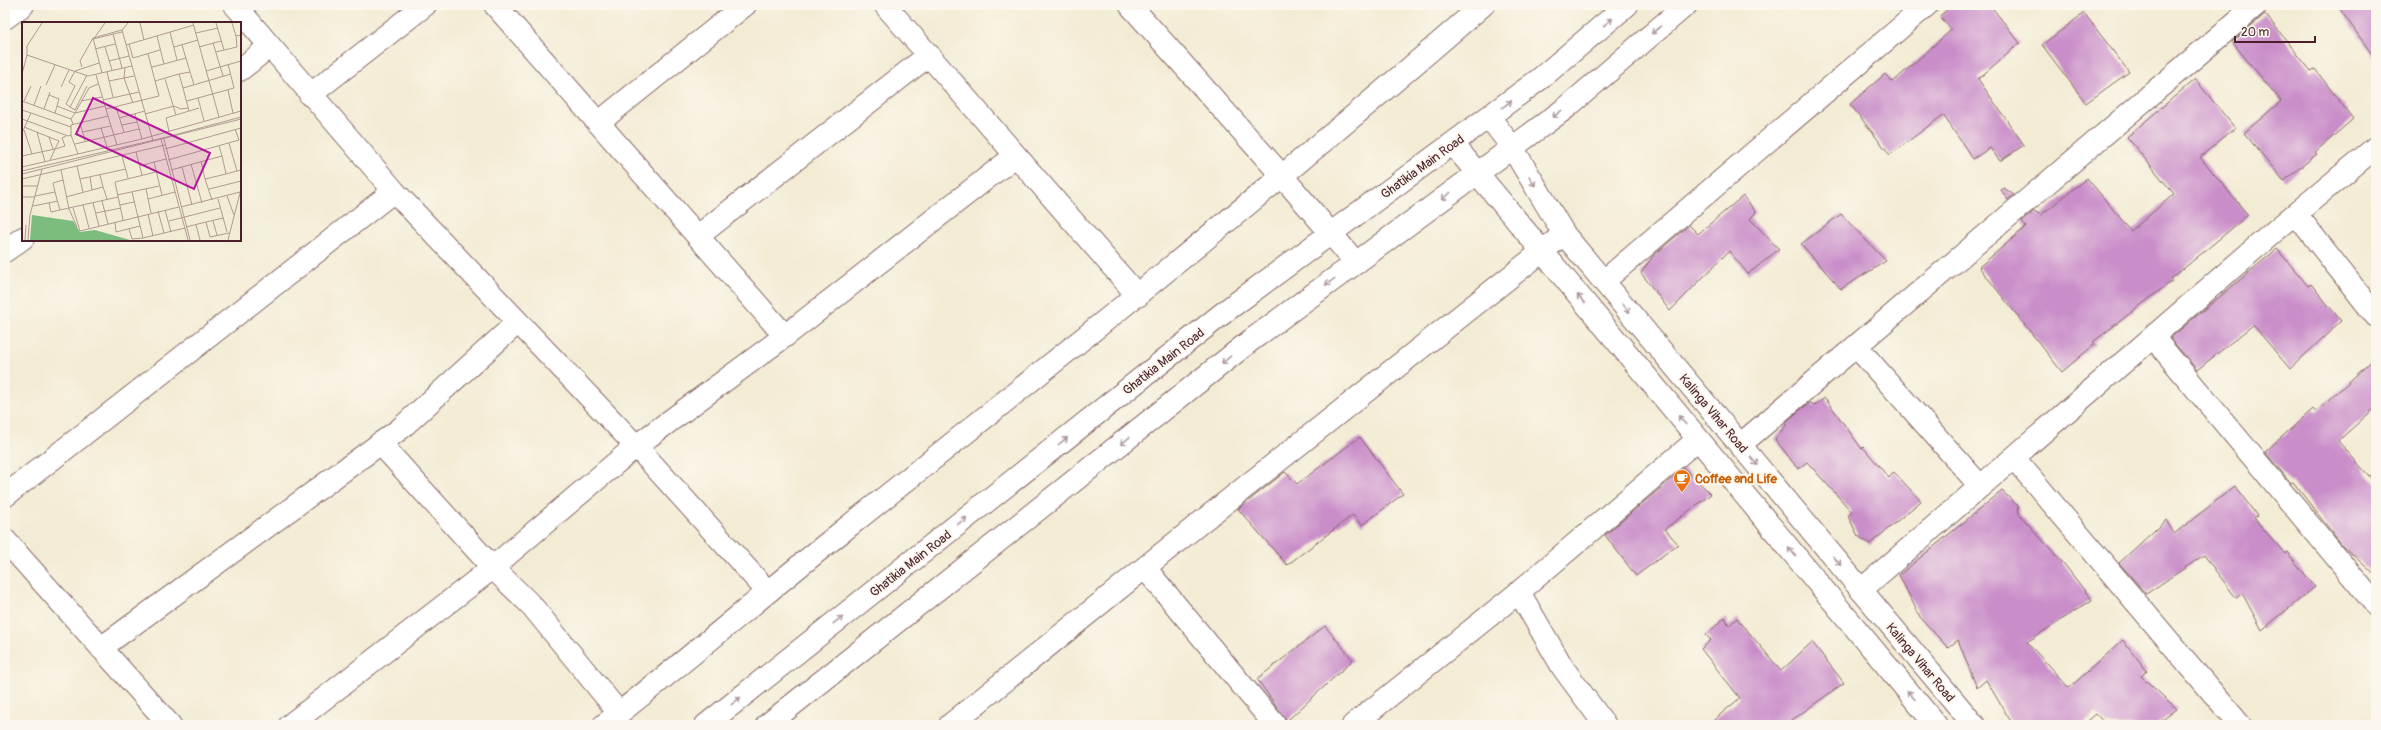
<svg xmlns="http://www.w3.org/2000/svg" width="2381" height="730" font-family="Pangolin,sans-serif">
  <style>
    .building { fill: #c98dc9 }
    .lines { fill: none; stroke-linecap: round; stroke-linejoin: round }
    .minor-casing { stroke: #856766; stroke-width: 24 }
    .tertiary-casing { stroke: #856766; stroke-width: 24 }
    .minor { stroke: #fff; stroke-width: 22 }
    .tertiary { stroke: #fff; stroke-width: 22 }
    .oneway { stroke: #ae9aa0 }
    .labels { text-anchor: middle; stroke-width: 4; stroke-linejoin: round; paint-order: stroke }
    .street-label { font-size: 13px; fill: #4a1f2b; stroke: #fbf7ec }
    .food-label { font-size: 13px; font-weight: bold; fill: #c56008; stroke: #fbf7ec; text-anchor: start }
    .inset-road { fill: none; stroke: #af9a91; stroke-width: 1 }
    .view { fill: #b5179e; fill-opacity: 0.15; stroke: #b5179e; stroke-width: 2 }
    .inset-edge { fill: none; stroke: #4a1f2b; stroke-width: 2 }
  </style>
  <rect width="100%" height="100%" fill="#fbf7ec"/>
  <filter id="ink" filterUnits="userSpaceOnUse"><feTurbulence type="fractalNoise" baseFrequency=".025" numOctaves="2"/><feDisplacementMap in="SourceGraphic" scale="8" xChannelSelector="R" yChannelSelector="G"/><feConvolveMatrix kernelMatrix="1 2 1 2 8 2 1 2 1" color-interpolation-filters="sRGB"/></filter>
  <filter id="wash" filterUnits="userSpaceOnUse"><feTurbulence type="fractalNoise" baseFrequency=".012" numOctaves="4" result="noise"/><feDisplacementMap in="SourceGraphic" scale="16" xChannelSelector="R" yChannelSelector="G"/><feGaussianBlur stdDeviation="0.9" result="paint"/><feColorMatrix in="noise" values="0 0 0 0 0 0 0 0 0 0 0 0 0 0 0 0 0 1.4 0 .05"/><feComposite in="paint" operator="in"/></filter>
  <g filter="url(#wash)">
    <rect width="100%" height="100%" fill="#f3ecd5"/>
    <g id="blocks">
      <path class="building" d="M 1952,5 L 1990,5 L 2020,43 L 1978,79 L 2024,145 L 2000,161 L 1990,148 L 1973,159 L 1943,115 L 1890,155 L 1850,104 L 1885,74 L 1893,82 L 1951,30 L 1940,16 Z
        M 2337,5 L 2376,5 L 2376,60 Z
        M 2084,13 L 2129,72 L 2086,103 L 2042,45 Z
        M 2265,14 L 2311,71 L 2315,69 L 2353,119 L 2315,152 L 2317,154 L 2284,181 L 2244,133 L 2281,101 L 2232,42 Z
        M 2195,79 L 2235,128 L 2200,157 L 2248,215 L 2171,279 L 2172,281 L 2093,342 L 2095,344 L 2062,372 L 1979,267 L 2026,227 L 2022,221 L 2034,211 L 2041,215 L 2087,178 L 2131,231 L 2174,194 L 2127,137 Z
        M 2004,188 L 2014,195 L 2008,200 L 2001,190 Z
        M 1743,196 L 1756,212 L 1750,219 L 1779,249 L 1748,274 L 1729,251 L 1670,311 L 1641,273 L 1653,256 L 1689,225 L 1698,234 Z
        M 1841,214 L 1886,261 L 1841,289 L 1801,244 Z
        M 2277,249 L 2308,286 L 2311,284 L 2341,321 L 2290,369 L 2253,325 L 2197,370 L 2170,338 Z
        M 2376,357 L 2376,407 L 2338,441 L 2376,484 L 2376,576 L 2342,545 L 2293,482 L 2291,483 L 2265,452 L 2313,409 L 2316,412 Z
        M 1825,398 L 1862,449 L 1863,447 L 1889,478 L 1894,472 L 1921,501 L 1870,544 L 1858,536 L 1848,516 L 1852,512 L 1807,462 L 1798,469 L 1775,439 L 1786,425 L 1786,422 L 1801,409 L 1810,403 L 1815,405 Z
        M 1360,437 L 1403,494 L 1362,525 L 1353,515 L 1287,565 L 1238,509 L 1285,472 L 1297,484 Z
        M 1684,468 L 1711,494 L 1665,529 L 1678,544 L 1636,576 L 1605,535 Z
        M 2235,486 L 2257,516 L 2254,518 L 2285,554 L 2287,552 L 2315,587 L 2262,630 L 2242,593 L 2236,598 L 2204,555 L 2146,594 L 2119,563 L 2166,520 L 2174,534 Z
        M 2002,491 L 2018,506 L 2019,514 L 2064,564 L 2092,600 L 2027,642 L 2069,688 L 2123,640 L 2147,671 L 2141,676 L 2177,709 L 2156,725 L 2106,725 L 2096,714 L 2083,725 L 2013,725 L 1986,680 L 1977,688 L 1958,640 L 1948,648 L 1920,617 L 1899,575 Z
        M 1725,617 L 1729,626 L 1737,618 L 1781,671 L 1812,642 L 1844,683 L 1785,725 L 1708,725 L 1740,698 L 1701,649 L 1711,640 L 1706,635 Z
        M 1325,626 L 1353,660 L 1287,721 L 1257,679 Z"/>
    </g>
  </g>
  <g filter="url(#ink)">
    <use href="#blocks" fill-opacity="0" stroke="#856766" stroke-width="1"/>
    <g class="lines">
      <g class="minor-casing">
        <path id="minor" d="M 495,5 L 785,336
          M 885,5 L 1138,296
          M 1130,5 L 1283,177 L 1356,263
          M 5,18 L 23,5
          M 240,70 L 270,46
          M 310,95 L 425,5
          M 598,123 L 745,5
          M 2296,214 L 2376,316
          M 698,236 L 929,55
          M 5,251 L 23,238
          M 1604,281 L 1927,5
          M 518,322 L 636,446 L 767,591
          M 2153,337 L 2376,605
          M 1856,346 L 1981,487
          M 380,443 L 492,567 L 532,606 L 619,713
          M 1740,445 L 2256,5
          M 2014,458 L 2240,725
          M 5,496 L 394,191 L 235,5
          M 5,540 L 170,725
          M 1145,568 L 1275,725
          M 1861,590 L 2276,230 L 2376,147
          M 101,648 L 400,429 L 518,322 L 394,191
          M 290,725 L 486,573 L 636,446 L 785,336 L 1015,156
          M 604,725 C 684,663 760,597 839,534 C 1056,361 1273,188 1483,5
          M 950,725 L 1200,523 L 1564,234
          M 1353,725 L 1519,592
          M 1605,725 L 1563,668 L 1519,592 L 1698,439"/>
      </g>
      <g class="tertiary-casing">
        <path id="tertiary" d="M 1489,117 L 1512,147 L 1564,234 L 1974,725
          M 1453,144 L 1936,725
          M 706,725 L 1227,310 L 1541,78 L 1627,5
          M 767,725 L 1250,341 L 1566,108 L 1686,5"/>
      </g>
      <use href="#minor" class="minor"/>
      <use href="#tertiary" class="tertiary"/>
    </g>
    <defs><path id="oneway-shaft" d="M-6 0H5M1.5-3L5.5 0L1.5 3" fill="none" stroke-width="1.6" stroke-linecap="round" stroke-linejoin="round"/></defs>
    <g class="oneway">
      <use href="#oneway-shaft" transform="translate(1608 22) rotate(-40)"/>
      <use href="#oneway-shaft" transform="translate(1656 30) rotate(139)"/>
      <use href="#oneway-shaft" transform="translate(1507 104) rotate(-37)"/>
      <use href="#oneway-shaft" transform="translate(1557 114) rotate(143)"/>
      <use href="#oneway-shaft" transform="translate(1532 181) rotate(59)"/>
      <use href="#oneway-shaft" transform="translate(1446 196) rotate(144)"/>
      <use href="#oneway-shaft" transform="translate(1330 282) rotate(144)"/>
      <use href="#oneway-shaft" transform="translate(1581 299) rotate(-130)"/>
      <use href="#oneway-shaft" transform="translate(1626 308) rotate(50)"/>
      <use href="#oneway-shaft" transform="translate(1226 360) rotate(141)"/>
      <use href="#oneway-shaft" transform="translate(1682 420) rotate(-130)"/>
      <use href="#oneway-shaft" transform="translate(1063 441) rotate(-38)"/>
      <use href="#oneway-shaft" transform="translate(1125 441) rotate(141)"/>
      <use href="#oneway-shaft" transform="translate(1754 461) rotate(50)"/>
      <use href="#oneway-shaft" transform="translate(962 521) rotate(-38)"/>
      <use href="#oneway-shaft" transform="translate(1792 552) rotate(-130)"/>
      <use href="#oneway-shaft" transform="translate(1837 561) rotate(50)"/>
      <use href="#oneway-shaft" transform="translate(838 620) rotate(-38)"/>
      <use href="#oneway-shaft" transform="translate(1911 695) rotate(-130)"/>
      <use href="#oneway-shaft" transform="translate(736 701) rotate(-38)"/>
    </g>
  </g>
  <defs>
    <g id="cafe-pin" transform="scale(0.9)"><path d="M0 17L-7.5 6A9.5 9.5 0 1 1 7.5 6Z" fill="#e8710a" stroke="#fbf7ec"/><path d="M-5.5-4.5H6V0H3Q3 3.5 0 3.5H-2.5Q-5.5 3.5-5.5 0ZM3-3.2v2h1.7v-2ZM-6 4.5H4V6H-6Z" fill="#fff"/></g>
  </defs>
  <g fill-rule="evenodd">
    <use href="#cafe-pin" x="1682" y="478"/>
  </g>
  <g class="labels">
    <g class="street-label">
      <text transform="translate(1422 166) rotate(-36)" y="5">Ghatikia Main Road</text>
      <text transform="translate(1163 361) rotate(-38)" y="5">Ghatikia Main Road</text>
      <text transform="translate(1714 413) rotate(50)" y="5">Kalinga Vihar Road</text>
      <text transform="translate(910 563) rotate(-38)" y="5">Ghatikia Main Road</text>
      <text transform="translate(1921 662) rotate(50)" y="5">Kalinga Vihar Road</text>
    </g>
    <g class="food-label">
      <text x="1695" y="483">Coffee and Life</text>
    </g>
  </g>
  <g transform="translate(22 22)">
    <rect width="219" height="219" fill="#f3ecd5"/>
    <path d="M 10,193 L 51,199 L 58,210 L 73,208 L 108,218 L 8,218 Z" fill="#7cbd7f"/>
    <path class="inset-road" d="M 20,1 L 5,24 L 5,33 L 66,54 L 110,44M 106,1 L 100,8 L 131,119M 118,1 L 122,18M 171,1 L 197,95M 194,1 L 202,28M 210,1 L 214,14 L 219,13M 148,10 L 155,38M 174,11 L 196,6M 91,12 L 100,46M 73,15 L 83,1M 71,17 L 100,10M 191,21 L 201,54M 107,22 L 111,36 L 138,28M 104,23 L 172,3M 160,23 L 168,50M 83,25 L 90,48M 152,25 L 176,18M 177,25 L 199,19M 73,27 L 93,22M 194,30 L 215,25 L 214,14M 87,39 L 107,34M 142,42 L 164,36M 60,45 L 58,39 L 71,16M 130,45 L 142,42 L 135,14M 103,46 L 102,56 L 111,81M 184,49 L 219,39M 85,50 L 91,75M 80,51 L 71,16 L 100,8M 0,52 L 5,33M 65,53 L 48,85 L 53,88 L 65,64M 143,57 L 154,93M 87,59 L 112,54M 133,59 L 157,52M 24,63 L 33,43M 39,65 L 47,48M 161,66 L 157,52 L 168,50 L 172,63M 206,68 L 211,91M 27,73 L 37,77 L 33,91M 176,76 L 182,99M 81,78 L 117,70M 0,79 L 49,97 L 51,102M 2,79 L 9,64M 59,79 L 80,75M 165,79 L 212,66 L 206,42M 12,83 L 19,64M 35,84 L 53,91 L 67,66 L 76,62M 48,85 L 44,82 L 53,64 L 47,60 L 53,49 L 77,41M 94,85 L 102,110M 22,87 L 28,70M 84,87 L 137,74 L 126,32M 0,88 L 9,91 L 0,111M 167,89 L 161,66 L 209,52M 9,91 L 49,105M 113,92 L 120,117M 123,92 L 152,84 L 159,87 L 166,86M 97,96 L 123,89M 0,97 L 46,114 L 49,113M 49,97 L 53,91 L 83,84M 58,101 L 63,119M 100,103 L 115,100M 89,104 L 95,123M 79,106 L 85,125M 2,108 L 10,132M 147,109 L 144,96 L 177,86M 15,110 L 23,140M 61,110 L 89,104 L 86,94M 27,115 L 31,127M 139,117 L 166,218M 142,117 L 168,218M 207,121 L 215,149 L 219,148M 53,122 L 117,107M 143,127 L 219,106M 114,130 L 120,153M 56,132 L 49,113 L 49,103 L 86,94 L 74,53M 0,134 L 33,127 L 37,119 L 2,105M 100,134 L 106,156M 200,134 L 204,152 L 215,149M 28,138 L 33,127 L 43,124 L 40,116 L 44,114M 146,138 L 217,118 L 213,107M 179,139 L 183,157M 169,142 L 180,181M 55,144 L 61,170M 118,144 L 132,140M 0,145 L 120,117 L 219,89M 160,145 L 170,183M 39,148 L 47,187 L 55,205M 149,148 L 200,134 L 197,124M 0,149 L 145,115 L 219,95M 0,152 L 219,97M 68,155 L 70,168M 0,157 L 143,123M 58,157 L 104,147M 0,164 L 16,164M 81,165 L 85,177M 124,167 L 129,191M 187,167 L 219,159M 33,170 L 38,188 L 96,175M 110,170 L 121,216 L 163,206M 95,173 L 137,164M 140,173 L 132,140 L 144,137M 13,174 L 33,170 L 31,161 L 41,158M 205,174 L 212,193M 0,175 L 13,175M 44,175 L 81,165 L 78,153M 126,177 L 153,170M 196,177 L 205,210M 190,178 L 183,157 L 204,152M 80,179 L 86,202M 27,181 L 29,190 L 38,188M 71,181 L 77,204M 61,183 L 67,206M 98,183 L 112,180M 11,184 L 36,179M 159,185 L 218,170M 51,186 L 58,209 L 157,185M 143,188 L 149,210M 136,189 L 142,211M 74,191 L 99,186M 126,192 L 131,214M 201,196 L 184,200 L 188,215 L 207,211M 101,198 L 93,160 L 134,150M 147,199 L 198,186M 191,199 L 195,213M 93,200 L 94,210 L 118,204M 174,203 L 178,218M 164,205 L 184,200M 107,207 L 110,217 L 121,216M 3,218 L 4,203M 6,218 L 8,193 L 20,147M 206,218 L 219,167"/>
    <path class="view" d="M 71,76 L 188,131 L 172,167 L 54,112 Z"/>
    <rect width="219" height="219" class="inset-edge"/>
  </g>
  <rect width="2381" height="730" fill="none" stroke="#fbf7ec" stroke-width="20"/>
  <path d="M2235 36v6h80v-6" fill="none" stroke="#4a1f2b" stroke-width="2"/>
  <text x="2241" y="36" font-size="12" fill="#4a1f2b" stroke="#fbf7ec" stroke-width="3" paint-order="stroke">20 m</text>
</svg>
